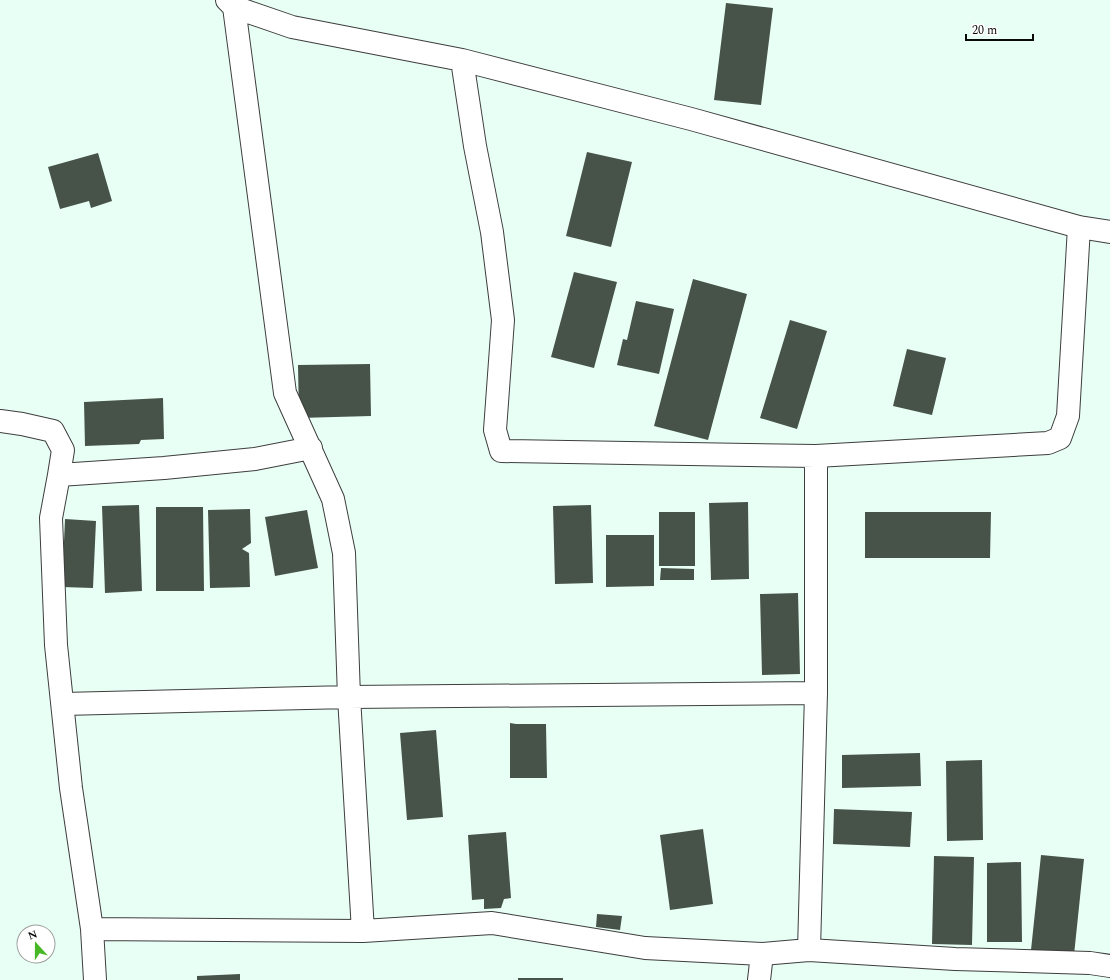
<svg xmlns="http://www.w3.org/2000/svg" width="1110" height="980" font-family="Spectral,serif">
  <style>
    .building { fill: #475349 }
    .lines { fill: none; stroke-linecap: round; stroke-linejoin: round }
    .minor-casing { stroke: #3d3d3d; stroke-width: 24 }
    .minor { stroke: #fff; stroke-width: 22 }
  </style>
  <rect width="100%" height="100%" fill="#e8fff6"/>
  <path class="building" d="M 726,3 L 773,8 L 761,105 L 714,100 Z
    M 587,152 L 632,162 L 611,247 L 566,236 Z
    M 98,153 L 112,201 L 91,208 L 89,201 L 60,209 L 48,167 Z
    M 574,272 L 617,282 L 594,368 L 551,357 Z
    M 693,279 L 747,294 L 708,440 L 654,426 Z
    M 636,301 L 674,309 L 659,374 L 617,365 L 623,339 L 627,340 Z
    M 790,320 L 827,331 L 797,429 L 760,418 Z
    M 907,349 L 946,358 L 932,415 L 893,406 Z
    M 370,364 L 371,416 L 299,418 L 298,365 Z
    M 163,398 L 164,439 L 141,440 L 139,444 L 85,446 L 84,402 Z
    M 748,502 L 749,579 L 711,580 L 709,503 Z
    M 139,505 L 142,591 L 105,593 L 102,506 Z
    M 591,505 L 593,583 L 555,584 L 553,506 Z
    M 156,507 L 203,507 L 204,591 L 156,591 Z
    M 250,509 L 251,543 L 242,549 L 249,553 L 250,587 L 210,588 L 208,510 Z
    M 307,510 L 318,568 L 275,576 L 265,517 Z
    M 659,512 L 695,512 L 695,566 L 659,566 Z
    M 865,512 L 991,512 L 990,558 L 865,558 Z
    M 65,519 L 96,521 L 93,588 L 62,587 Z
    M 606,535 L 654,535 L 654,586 L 606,587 Z
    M 661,568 L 694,569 L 694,580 L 660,580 Z
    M 798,593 L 800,674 L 762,675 L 760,594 Z
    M 510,723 L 516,724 L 546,724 L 547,778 L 510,778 Z
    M 436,730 L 443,817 L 407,820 L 400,733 Z
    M 920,753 L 921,786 L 842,788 L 842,755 Z
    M 982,760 L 983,840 L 947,841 L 946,761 Z
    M 834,809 L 912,812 L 910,847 L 833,844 Z
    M 703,829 L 713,904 L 670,910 L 660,835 Z
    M 506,832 L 511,898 L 504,899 L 501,908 L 484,909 L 484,899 L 472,900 L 468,835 Z
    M 1041,855 L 1084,859 L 1074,955 L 1031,950 Z
    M 934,856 L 974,857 L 972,945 L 932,944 Z
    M 1021,862 L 1022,942 L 987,942 L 987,863 Z
    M 597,914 L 622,916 L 620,930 L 596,927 Z
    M 240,974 L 240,980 L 197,980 L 197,976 Z
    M 518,978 L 563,978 L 563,980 L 518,980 Z"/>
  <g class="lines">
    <g class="minor-casing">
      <path id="minor" d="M 227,0 L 234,7 L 292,27 L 462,60 L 691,119 L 1079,227 L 1110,232
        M 234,7 L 285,393 L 333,499 L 344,553 L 349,697 L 363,931 L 492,923 L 645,948 L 762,954 L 809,950 L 955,959 L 1090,963 L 1110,966
        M 462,60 L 475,146 L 492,232 L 503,320 L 495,430 L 501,451 L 816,456 L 1048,443 L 1060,438 L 1068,416 L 1079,227
        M 0,421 L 22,424 L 53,431 L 63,450 L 59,475 L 164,468 L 255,459 L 311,448
        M 59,475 L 51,518 L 56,645 L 71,788 L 92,929 L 95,980
        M 63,704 L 349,697 L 816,693
        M 92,929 L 363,931
        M 809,950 L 816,693 L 816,456
        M 759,980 L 762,954"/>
    </g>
    <use href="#minor" class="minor"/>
  </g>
  <g transform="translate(36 944) rotate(339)"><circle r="19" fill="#ffffff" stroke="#9d9d9d"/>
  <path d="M0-3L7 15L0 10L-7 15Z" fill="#48b726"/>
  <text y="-6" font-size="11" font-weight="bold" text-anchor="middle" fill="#0a0a0a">N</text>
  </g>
  <path d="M966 34v6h67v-6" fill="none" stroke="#0a0a0a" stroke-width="2"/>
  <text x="972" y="34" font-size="12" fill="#0a0a0a" stroke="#ffffff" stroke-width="3" paint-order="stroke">20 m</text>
</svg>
